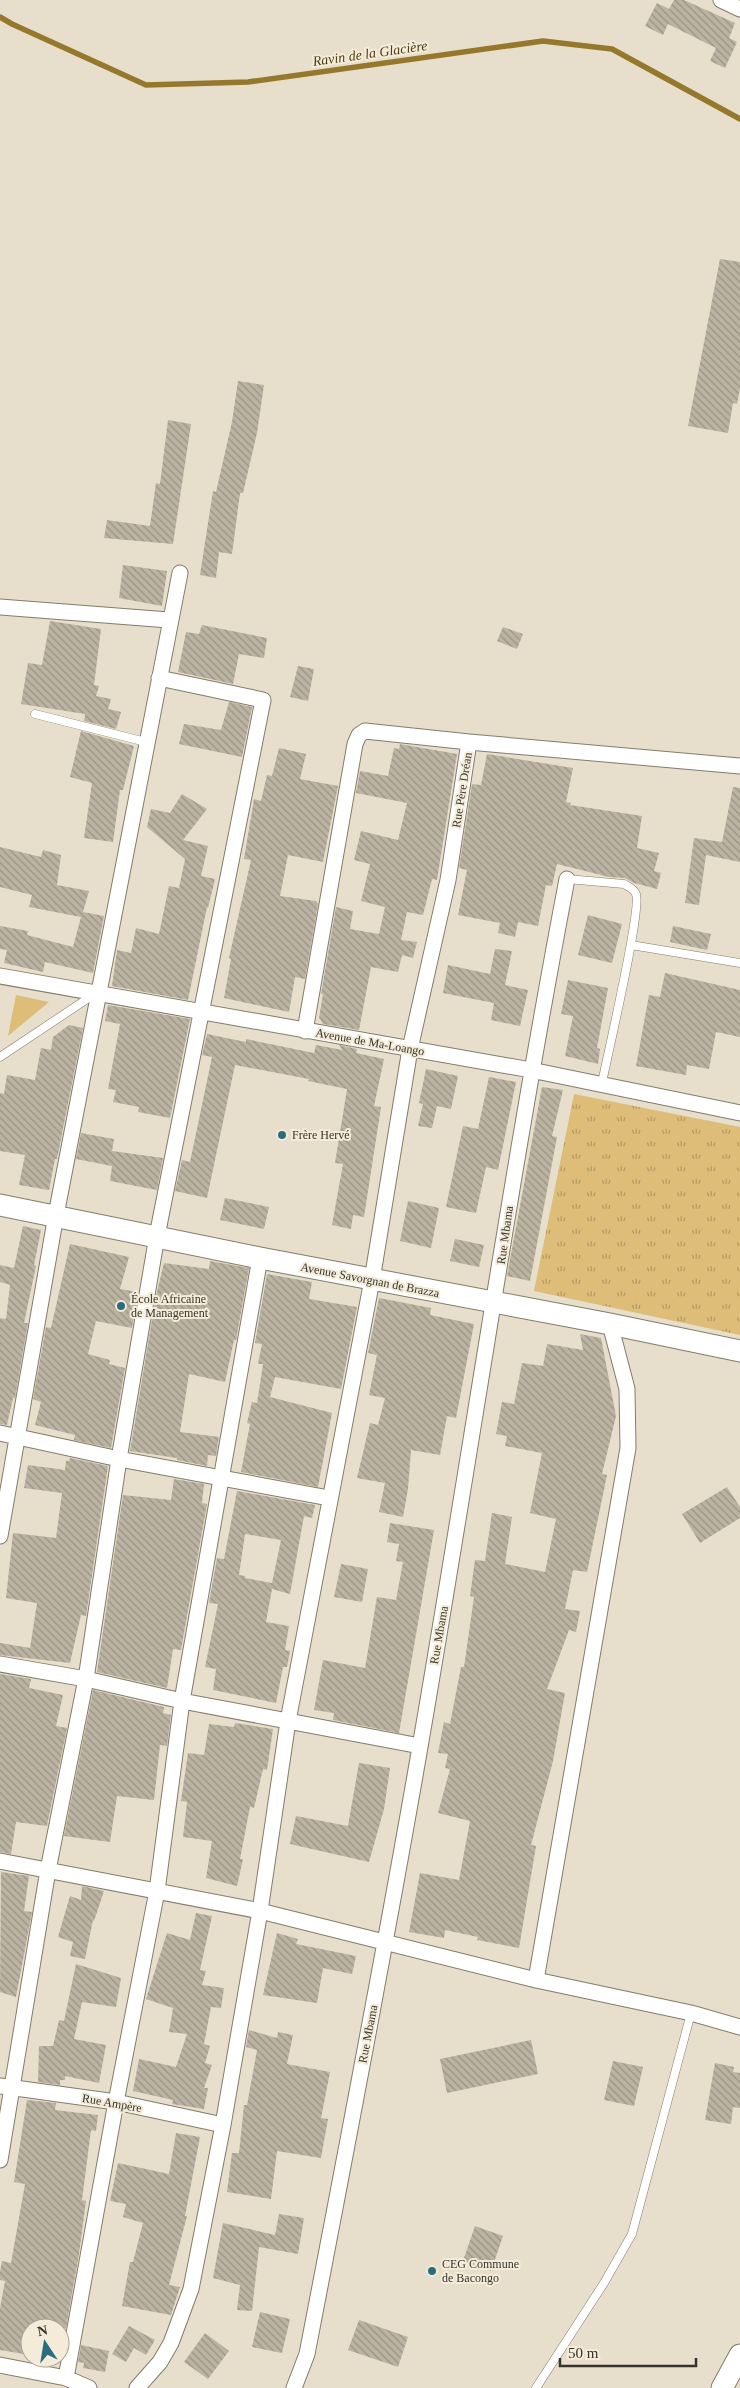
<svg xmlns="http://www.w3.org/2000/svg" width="740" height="2388" font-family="Georgia,serif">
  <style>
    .grass { fill: #ddbd77 }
    .park { fill: url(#park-tufts) }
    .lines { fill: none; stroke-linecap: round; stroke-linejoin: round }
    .stream { stroke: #95782c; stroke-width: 5.5 }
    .building { fill: url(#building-back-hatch); fill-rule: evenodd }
    .service-casing { stroke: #837c6b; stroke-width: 9 }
    .minor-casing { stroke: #837c6b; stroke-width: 17 }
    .secondary-casing { stroke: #837c6b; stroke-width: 23 }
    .service { stroke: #fff; stroke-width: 8 }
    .minor { stroke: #fff; stroke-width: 15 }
    .secondary { stroke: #fff; stroke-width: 21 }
    .poi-dot { fill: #296d7e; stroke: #f4ecd9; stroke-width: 2 }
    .labels { text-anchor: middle; stroke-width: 4; stroke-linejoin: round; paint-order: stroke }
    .street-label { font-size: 12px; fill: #36332c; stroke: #f4ecd9 }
    .poi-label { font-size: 12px; fill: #36332c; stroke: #f4ecd9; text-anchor: start }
    .water-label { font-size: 14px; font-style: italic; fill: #4f3e14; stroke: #f4ecd9 }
  </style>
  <defs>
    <pattern id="park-tufts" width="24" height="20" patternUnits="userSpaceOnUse" patternTransform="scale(1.25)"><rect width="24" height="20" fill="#ddbd77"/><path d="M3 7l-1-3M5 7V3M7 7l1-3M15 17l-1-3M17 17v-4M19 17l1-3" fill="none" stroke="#b49a62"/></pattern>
    <pattern id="building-back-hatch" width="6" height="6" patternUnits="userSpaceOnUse" patternTransform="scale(1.25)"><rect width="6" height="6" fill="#bcb4a2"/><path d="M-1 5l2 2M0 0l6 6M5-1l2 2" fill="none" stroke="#9a9384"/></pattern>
  </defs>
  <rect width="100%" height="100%" fill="#e7dfcc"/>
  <path class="grass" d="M 16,995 L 49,1002 L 8,1036 Z"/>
  <path class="park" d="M 574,1094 L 740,1127 L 740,1335 L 534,1291 Z"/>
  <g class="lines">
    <path class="stream" d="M 0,17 L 12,24 L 146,85 L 248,82 L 543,41 L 612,49 L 740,119"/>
  </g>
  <path class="building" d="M 674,0 L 684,0 L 735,23 L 729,38 L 737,42 L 725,68 L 710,61 L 716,48 L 668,24 L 663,35 L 645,26 L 657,3 L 669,9 Z
    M 720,259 L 740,262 L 740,388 L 737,404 L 733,403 L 728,433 L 688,426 Z
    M 238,381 L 264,385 L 257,433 L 243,493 L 240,493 L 232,554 L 219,552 L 216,578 L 200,575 L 213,491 L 216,492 L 232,422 Z
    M 168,420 L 191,424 L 173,544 L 104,538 L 107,520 L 150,526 L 156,483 L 160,484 Z
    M 123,565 L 167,571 L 162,606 L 119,598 Z
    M 50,621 L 101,629 L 94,685 L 99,686 L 96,696 L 111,699 L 108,709 L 121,712 L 116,729 L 84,721 L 85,714 L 21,704 L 28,663 L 42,665 Z
    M 202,625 L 267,638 L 264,658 L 239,654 L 233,684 L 178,672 L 186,632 L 199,634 Z
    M 503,627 L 523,634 L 517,649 L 497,641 Z
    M 298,666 L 314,669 L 308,701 L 290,697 Z
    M 229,702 L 252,707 L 242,757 L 179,744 L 184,724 L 221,730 Z
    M 81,731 L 134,746 L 123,790 L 120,790 L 113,842 L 84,838 L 92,783 L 70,777 Z
    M 400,744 L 457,754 L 437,880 L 432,879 L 423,915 L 407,912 L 401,940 L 417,942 L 413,958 L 402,955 L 398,972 L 371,967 L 359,1030 L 323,1024 L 319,1018 L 323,994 L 321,994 L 336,907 L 353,911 L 350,929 L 379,934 L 385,907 L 361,901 L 370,864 L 354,860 L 361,831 L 398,840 L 407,803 L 356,793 L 360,771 L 388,776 L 394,748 L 399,749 Z
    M 279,748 L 306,754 L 300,779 L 338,786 L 323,862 L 288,855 L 280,896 L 316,901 L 318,904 L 305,979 L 295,977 L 289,1012 L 224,998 L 231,959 L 229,958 L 251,860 L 244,859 L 254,799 L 261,801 L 267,775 L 272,776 Z
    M 487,754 L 573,768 L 566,802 L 571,803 L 570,805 L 642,816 L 637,848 L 659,853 L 654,871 L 661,873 L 657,889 L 634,883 L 625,878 L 609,877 L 557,864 L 552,886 L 546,885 L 538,926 L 518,922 L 515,937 L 498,933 L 500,923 L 458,915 L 467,870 L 459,868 L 472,784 L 481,785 Z
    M 733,787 L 740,788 L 740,862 L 706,855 L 699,905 L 685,903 L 694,838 L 722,842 Z
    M 182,794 L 207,809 L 183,840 L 208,846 L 201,876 L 215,879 L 208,908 L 207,907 L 188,1000 L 112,986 L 117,950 L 131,953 L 136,928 L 159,934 L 169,886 L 179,888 L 185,859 L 147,827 L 151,809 L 170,813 Z
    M 0,847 L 41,857 L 43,850 L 61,855 L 57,885 L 89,891 L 83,912 L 104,916 L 93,973 L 45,962 L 43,972 L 4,963 L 7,950 L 0,949 L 0,926 L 28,931 L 27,935 L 73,947 L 81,917 L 29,907 L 32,895 L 0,887 Z
    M 588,915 L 622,924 L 612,963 L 578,955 Z
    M 673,926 L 711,934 L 707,950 L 670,942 Z
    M 495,949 L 512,951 L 505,985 L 528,990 L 520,1026 L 491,1020 L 494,1003 L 443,993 L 448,965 L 490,974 Z
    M 665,973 L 740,990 L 740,1037 L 716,1032 L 709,1069 L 687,1065 L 686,1075 L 636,1066 L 649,995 L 660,997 Z
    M 568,980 L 608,988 L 597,1048 L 600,1049 L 598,1064 L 565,1056 L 573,1016 L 561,1014 Z
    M 108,1005 L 190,1019 L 170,1118 L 138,1112 L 139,1107 L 113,1102 L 116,1090 L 108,1089 L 120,1024 L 105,1021 Z
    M 69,1025 L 83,1028 L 57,1159 L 55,1159 L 49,1190 L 19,1185 L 25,1155 L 0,1151 L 0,1093 L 4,1094 L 7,1075 L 35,1080 L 41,1048 L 51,1050 L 53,1037 Z
    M 207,1034 L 246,1042 L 246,1039 L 314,1053 L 316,1045 L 342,1050 L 339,1045 L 357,1049 L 356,1053 L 384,1059 L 374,1106 L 381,1107 L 364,1217 L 353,1215 L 351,1229 L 332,1225 L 343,1164 L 335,1163 L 347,1089 L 308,1081 L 309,1079 L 235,1065 L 207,1198 L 175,1191 L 182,1160 L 190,1162 L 212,1057 L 202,1055 Z
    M 426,1069 L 458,1076 L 451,1109 L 437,1106 L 432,1128 L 418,1126 L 423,1104 L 419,1103 Z
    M 489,1077 L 516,1082 L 498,1170 L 486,1167 L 476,1213 L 446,1207 L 463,1126 L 478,1129 Z
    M 542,1087 L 563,1090 L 552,1136 L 557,1137 L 530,1281 L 507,1276 Z
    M 81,1133 L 114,1139 L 112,1151 L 163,1158 L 157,1190 L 110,1181 L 112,1166 L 76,1159 Z
    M 225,1198 L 269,1207 L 264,1229 L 220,1220 Z
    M 408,1201 L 439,1208 L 431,1248 L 400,1241 Z
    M 23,1226 L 41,1230 L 34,1265 L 36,1266 L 24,1323 L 28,1323 L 15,1398 L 13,1398 L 7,1425 L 0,1424 L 0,1318 L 6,1319 L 10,1285 L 0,1282 L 0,1265 L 14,1268 Z
    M 455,1239 L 484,1245 L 479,1267 L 450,1261 Z
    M 70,1244 L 129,1257 L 120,1289 L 138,1292 L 132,1328 L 96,1321 L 88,1354 L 110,1360 L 109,1364 L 125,1368 L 111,1448 L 74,1440 L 75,1435 L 35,1425 L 41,1402 L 33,1399 L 46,1327 L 51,1328 Z
    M 210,1261 L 249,1268 L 236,1340 L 234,1340 L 225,1382 L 189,1374 L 180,1432 L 219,1437 L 216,1456 L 208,1455 L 207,1466 L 177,1460 L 177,1458 L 130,1451 L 156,1296 L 164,1263 L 209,1269 Z
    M 267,1274 L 312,1282 L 309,1299 L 357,1307 L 341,1389 L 275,1377 L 270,1397 L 332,1413 L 318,1487 L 241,1472 L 250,1424 L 247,1423 L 252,1402 L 257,1403 L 263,1364 L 258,1364 L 262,1344 L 255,1343 Z
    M 379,1298 L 431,1308 L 430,1315 L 474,1324 L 456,1418 L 447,1416 L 440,1455 L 411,1450 L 408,1489 L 403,1517 L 379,1512 L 385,1483 L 357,1478 L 370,1423 L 378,1425 L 385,1398 L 369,1395 L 377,1355 L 368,1353 Z
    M 580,1334 L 601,1338 L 616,1416 L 602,1474 L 607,1475 L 587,1572 L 573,1570 L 565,1609 L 580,1611 L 576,1632 L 569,1630 L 547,1689 L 565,1693 L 553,1761 L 531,1845 L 536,1846 L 519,1948 L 477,1940 L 478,1937 L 445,1930 L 444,1938 L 409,1932 L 420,1873 L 459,1880 L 470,1821 L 438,1813 L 450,1769 L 445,1768 L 448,1754 L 438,1753 L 444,1722 L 450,1724 L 461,1667 L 464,1667 L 474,1597 L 470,1596 L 475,1560 L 485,1561 L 492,1513 L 512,1517 L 505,1564 L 545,1572 L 556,1519 L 530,1513 L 542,1453 L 505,1446 L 507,1436 L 496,1434 L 502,1402 L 514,1404 L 522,1363 L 543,1366 L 547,1344 L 583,1350 Z
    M 70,1458 L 108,1466 L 86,1616 L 81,1615 L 70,1663 L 0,1655 L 0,1643 L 30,1648 L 37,1603 L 6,1598 L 13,1533 L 56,1538 L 62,1493 L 24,1488 L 28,1465 L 65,1470 L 66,1461 L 69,1461 Z
    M 174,1479 L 204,1484 L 202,1503 L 207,1504 L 181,1650 L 173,1649 L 167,1688 L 97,1672 L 123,1495 L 171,1500 Z
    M 727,1487 L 740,1507 L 740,1518 L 700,1543 L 682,1514 Z
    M 237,1491 L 315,1505 L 312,1518 L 304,1516 L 290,1594 L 272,1589 L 266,1622 L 289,1626 L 285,1650 L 290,1651 L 287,1667 L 283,1667 L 276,1703 L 213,1690 L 216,1669 L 205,1667 L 218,1604 L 209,1603 L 217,1558 L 224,1559 ZM 245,1534 L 281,1540 L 272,1583 L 245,1578 L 245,1576 L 239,1575 Z
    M 390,1523 L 434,1530 L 399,1733 L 333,1720 L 334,1713 L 314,1710 L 323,1660 L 365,1668 L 377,1597 L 396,1600 L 403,1562 L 396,1561 L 399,1544 L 387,1542 Z
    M 341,1564 L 368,1569 L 362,1602 L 334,1597 Z
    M 0,1674 L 31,1679 L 29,1688 L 63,1695 L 56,1726 L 67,1728 L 47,1826 L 16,1822 L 11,1854 L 0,1852 Z
    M 93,1690 L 164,1707 L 163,1713 L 171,1715 L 167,1746 L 160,1745 L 154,1800 L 117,1796 L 110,1842 L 64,1836 Z
    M 235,1723 L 273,1729 L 267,1770 L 263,1769 L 254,1808 L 250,1807 L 240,1859 L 243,1859 L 237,1886 L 206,1878 L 212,1841 L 183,1837 L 187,1802 L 181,1801 L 188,1753 L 204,1755 L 209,1724 L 234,1727 Z
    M 359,1763 L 390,1768 L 384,1809 L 369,1862 L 290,1844 L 296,1816 L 348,1826 Z
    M 1,1872 L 29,1876 L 24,1911 L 32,1912 L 16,1997 L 0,1992 Z
    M 82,1886 L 104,1891 L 94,1921 L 93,1920 L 85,1959 L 70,1956 L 73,1942 L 58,1937 L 70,1896 L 81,1900 Z
    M 196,1913 L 212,1916 L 200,1970 L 206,1971 L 202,1985 L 224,1988 L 221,2008 L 211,2007 L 204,2044 L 210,2046 L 205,2063 L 212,2065 L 204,2088 L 208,2088 L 204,2109 L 172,2104 L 173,2100 L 133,2091 L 139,2059 L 176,2067 L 187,2034 L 169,2032 L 173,2008 L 146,1999 L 167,1933 L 190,1940 Z
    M 277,1933 L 298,1939 L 296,1944 L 356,1956 L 352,1974 L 323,1968 L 317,2003 L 263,1995 Z
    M 76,1964 L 121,1978 L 116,2007 L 82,2002 L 74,2039 L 106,2045 L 99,2083 L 65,2076 L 65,2080 L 60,2080 L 60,2085 L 38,2082 L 39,2046 L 53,2046 L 59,2020 L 64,2021 Z
    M 249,2030 L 277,2038 L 278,2032 L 293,2035 L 287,2064 L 330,2072 L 321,2118 L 328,2119 L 321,2158 L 277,2151 L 271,2199 L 227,2192 L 232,2153 L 239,2153 L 244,2105 L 247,2105 L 257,2050 L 246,2047 Z
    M 531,2040 L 538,2074 L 447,2093 L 440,2059 Z
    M 613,2061 L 643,2067 L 634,2106 L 604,2100 Z
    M 715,2063 L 734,2067 L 733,2072 L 740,2073 L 740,2108 L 733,2107 L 731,2124 L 705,2120 Z
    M 27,2100 L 56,2103 L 55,2110 L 98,2115 L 96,2131 L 91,2130 L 82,2200 L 86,2201 L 79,2254 L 66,2328 L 30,2328 L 30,2353 L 25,2352 L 24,2354 L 0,2350 L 0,2308 L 5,2281 L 0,2280 L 0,2272 L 2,2261 L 11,2263 L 25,2184 L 14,2182 Z
    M 176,2133 L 200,2137 L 185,2216 L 187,2216 L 169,2285 L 180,2287 L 171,2315 L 122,2306 L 130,2262 L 133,2262 L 143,2223 L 123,2217 L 126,2204 L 110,2201 L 118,2163 L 169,2174 Z
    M 279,2214 L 304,2218 L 298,2254 L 259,2247 L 252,2311 L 237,2310 L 240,2285 L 213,2278 L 223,2223 L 275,2235 Z
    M 475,2226 L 503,2236 L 491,2271 L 463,2261 Z
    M 260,2312 L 290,2319 L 282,2353 L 252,2347 Z
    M 359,2320 L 408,2337 L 398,2367 L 348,2350 Z
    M 129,2326 L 155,2340 L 146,2355 L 134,2348 L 126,2362 L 112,2354 Z
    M 205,2333 L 229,2351 L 208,2379 L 184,2362 Z
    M 81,2345 L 109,2351 L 105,2372 L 83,2368 L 84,2363 L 78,2362 Z"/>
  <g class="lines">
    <g class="service-casing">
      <path id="service" d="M 35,714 L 146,742
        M 567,879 L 624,884 C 629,887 634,889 636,894 C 642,909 607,1057 602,1083
        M 631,945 L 740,963
        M 0,1057 L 96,993
        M 536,2388 L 604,2283 L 632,2234 L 691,2013"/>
    </g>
    <g class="minor-casing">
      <path id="minor" d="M 721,0 L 740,9
        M 0,607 L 169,620
        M 0,976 L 531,1070 L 740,1113
        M 305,1031 L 355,744 L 359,735 L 365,731 L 469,742 L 740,766
        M 0,1433 L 119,1459 L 329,1498
        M 0,1536 L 56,1215 L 180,573
        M 0,1664 L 86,1679 L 182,1701 L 420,1746
        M 0,1861 L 260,1911 L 536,1980 L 691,2013 L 740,2027
        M 536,1980 L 628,1448 L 627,1389 L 610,1324
        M 0,2086 L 116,2102 L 223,2125
        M 0,2160 L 48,1870 L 86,1679 L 119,1459 L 157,1236 L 263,700 L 159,678
        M 0,2365 L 66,2378 L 89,2388
        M 66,2378 L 116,2102 L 157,1891 L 182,1701 L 260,1258
        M 137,2388 L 160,2362 L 171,2343 L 191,2289 L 223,2125 L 260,1911 L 288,1721 L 372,1280 L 410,1049 L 448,880 L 469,742
        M 294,2388 L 307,2354 C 346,2152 385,1950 420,1747 C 470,1458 512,1167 567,879"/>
    </g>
    <g class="secondary-casing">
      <path id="secondary" d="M 0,1205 L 260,1258 L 610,1324 L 740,1351
        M 722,2388 L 740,2355"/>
    </g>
    <use href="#service" class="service"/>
    <use href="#minor" class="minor"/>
    <use href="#secondary" class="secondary"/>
  </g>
  <g class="poi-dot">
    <circle cx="282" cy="1135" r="5"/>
    <circle cx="121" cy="1306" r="5"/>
    <circle cx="432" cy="2271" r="5"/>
  </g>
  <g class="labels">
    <g class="street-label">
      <text transform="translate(462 790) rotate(-81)" y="4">Rue Père Dréan</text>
      <text transform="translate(370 1042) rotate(10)" y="4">Avenue de Ma-Loango</text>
      <text transform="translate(505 1235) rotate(-82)" y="4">Rue Mbama</text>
      <text transform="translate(370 1280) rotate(11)" y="4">Avenue Savorgnan de Brazza</text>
      <text transform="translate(439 1635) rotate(-80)" y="4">Rue Mbama</text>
      <text transform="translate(368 2034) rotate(-79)" y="4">Rue Mbama</text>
      <text transform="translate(112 2103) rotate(10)" y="4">Rue Ampère</text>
    </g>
    <g class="poi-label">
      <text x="292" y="1139">Frère Hervé</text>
      <text x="131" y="1303">École Africaine<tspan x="131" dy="14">de Management</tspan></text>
      <text x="442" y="2268">CEG Commune<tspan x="442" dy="14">de Bacongo</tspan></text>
    </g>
    <g class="water-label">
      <text transform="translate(370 53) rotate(-8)" y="5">Ravin de la Glacière</text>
    </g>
  </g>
  <g transform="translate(45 2343) rotate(348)"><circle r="24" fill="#f4ecd9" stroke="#a8a294"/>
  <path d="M0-4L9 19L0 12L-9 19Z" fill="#296d7e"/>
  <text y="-8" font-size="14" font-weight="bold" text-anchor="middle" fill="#36332c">N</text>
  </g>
  <path d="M560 2358v8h136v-8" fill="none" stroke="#36332c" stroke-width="2.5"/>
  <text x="568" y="2358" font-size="15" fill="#36332c" stroke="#f4ecd9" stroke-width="4" paint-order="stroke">50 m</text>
</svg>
